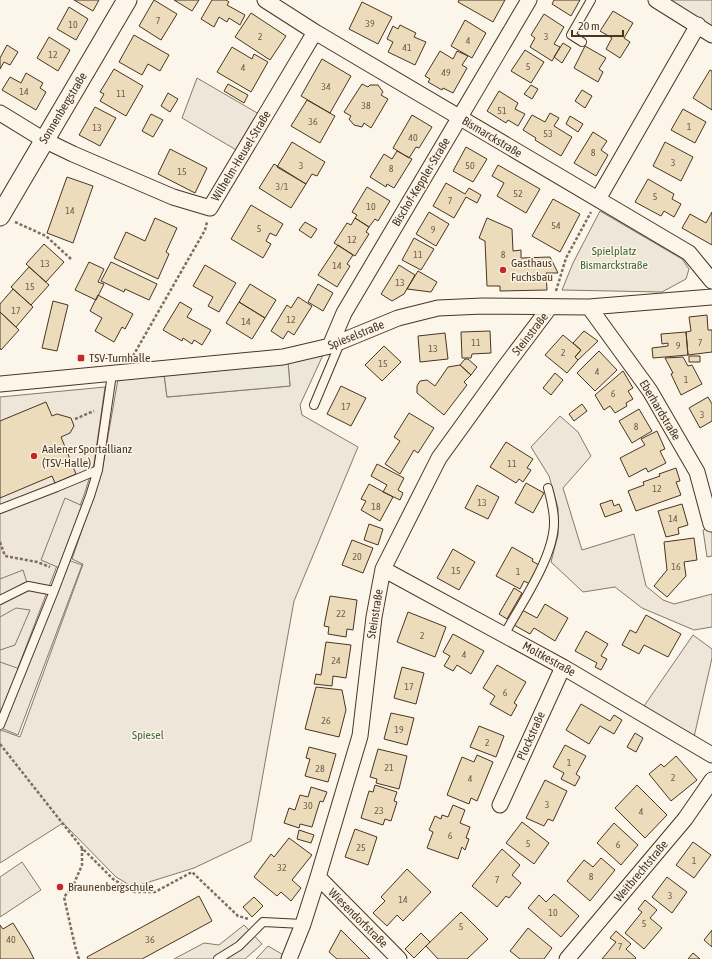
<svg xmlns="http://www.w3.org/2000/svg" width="712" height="959" font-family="'Asap Condensed',sans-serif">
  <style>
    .green { fill: #ede6d9; stroke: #887966 }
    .parking { fill: #ede7d9; stroke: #887966 }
    .building { fill: #ecdcbc; stroke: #4a3520 }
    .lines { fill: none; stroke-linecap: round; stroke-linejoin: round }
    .service-casing { stroke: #4a3520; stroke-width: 10 }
    .minor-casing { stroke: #4a3520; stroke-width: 17 }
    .tertiary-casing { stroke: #4a3520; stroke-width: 21 }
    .path { stroke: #7f6f5c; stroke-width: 2.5; stroke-dasharray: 3 2; stroke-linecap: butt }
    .service { stroke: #fbf6e9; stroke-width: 8 }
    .minor { stroke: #fbf6e9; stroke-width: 15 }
    .tertiary { stroke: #fbf6e9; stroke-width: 19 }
    .poi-dot { fill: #c62828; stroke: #fbf6e9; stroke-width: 1.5 }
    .labels { text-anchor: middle; stroke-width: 3; stroke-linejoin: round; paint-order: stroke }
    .number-label { font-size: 10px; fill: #725f47 }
    .street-label { font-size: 12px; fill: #4a3520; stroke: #fbf6e9 }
    .park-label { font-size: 12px; fill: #436837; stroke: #fbf6e9 }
    .poi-label { font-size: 12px; fill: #4a3520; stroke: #fbf6e9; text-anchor: start }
  </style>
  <rect width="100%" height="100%" fill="#fbf6e9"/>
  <path class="green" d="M 662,0 L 712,0 L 712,32 Z
    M 197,78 L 259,114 L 238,151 L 182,118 Z
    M 600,211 L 682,259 L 689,269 L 686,279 L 662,292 L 562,290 L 573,263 Z
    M 323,355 L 300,405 L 302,415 L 358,447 L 294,601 L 251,841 L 194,868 L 133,887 L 116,877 L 63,823 L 0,863 L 0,732 L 1,730 L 20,737 L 83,564 L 72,559 L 102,471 L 118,379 L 164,374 L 167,397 L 290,386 L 288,362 Z
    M 105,387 L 94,464 L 84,495 L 0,715 L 0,397 Z
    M 560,416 L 578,432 L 591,456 L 563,488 L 582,550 L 634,534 L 646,586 L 663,600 L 674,604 L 712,594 L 712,627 L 694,630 L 642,608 L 615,587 L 583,592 L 551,562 L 558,535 L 558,508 L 549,476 L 531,447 Z
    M 712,528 L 712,556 L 707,557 L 703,530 Z
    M 693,635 L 712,649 L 712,658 L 694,737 L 644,706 Z
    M 22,862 L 41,890 L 0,917 L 0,877 Z"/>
  <path class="parking" d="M 288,362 L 290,386 L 167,397 L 164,374 Z
    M 65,498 L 85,507 L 62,569 L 41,560 Z
    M 68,560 L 82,565 L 18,735 L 1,728 Z
    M 23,570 L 28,586 L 0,600 L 0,579 Z
    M 16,608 L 30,610 L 15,645 L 0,650 L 0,617 Z
    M 0,662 L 20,669 L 0,720 Z
    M 244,925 L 262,944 L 245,959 L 174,959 L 204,943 L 219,945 Z
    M 268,946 L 287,957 L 286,959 L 256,959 Z"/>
  <path class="building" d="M 74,0 L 99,0 L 93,11 Z
    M 154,0 L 177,14 L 161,40 L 139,26 Z
    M 174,0 L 199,0 L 192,11 Z
    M 212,0 L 226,0 L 229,2 L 227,5 L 245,15 L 240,25 L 229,18 L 227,22 L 219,17 L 214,27 L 201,19 Z
    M 459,0 L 505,0 L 493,22 L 458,2 Z
    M 554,0 L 580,0 L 571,16 L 552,4 Z
    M 362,2 L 392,17 L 378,44 L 349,29 Z
    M 69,7 L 88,19 L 76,40 L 57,29 Z
    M 613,11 L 633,23 L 624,38 L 630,42 L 620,58 L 606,49 L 612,38 L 600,31 Z
    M 251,13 L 286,36 L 270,60 L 235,37 Z
    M 544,14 L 564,27 L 554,44 L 560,47 L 552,61 L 530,47 L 535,38 L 531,35 Z
    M 465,20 L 486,33 L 472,58 L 451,46 Z
    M 400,25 L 416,33 L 414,37 L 426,42 L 415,65 L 388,52 L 393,42 L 387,39 L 393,26 L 398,29 Z
    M 134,35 L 169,55 L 160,71 L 148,64 L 142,75 L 119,62 Z
    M 49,37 L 70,50 L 58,71 L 37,58 Z
    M 563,43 L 571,48 L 562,63 L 554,57 Z
    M 7,45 L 18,52 L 10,65 L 4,62 L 0,69 L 0,58 Z
    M 585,46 L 606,58 L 599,69 L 603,72 L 598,82 L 574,68 Z
    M 232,47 L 252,59 L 254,54 L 268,62 L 251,92 L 217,72 Z
    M 525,50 L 544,62 L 531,83 L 511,71 Z
    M 440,51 L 453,59 L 457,51 L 468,56 L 462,65 L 467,68 L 453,93 L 443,88 L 442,90 L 428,82 L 430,79 L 425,76 Z
    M 322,59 L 351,76 L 330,113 L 301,96 Z
    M 114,69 L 143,86 L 126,116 L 100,101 L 104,94 L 100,92 Z
    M 710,70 L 712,71 L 712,110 L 693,98 Z
    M 26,73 L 43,83 L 40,88 L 46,92 L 36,110 L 2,90 L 10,77 L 21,83 Z
    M 228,84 L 248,95 L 244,103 L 224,91 Z
    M 362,84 L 368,87 L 370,85 L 378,85 L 383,92 L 381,95 L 388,99 L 371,128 L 364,123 L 362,127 L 354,125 L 349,119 L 351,116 L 344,112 Z
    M 531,85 L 538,89 L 532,99 L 524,94 Z
    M 582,90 L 592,96 L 585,108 L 575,101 Z
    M 499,91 L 518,103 L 515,109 L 525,114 L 518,126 L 508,120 L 506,123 L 487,111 Z
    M 168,93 L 178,99 L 170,112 L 161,106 Z
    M 307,100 L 335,116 L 320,143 L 291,126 Z
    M 95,107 L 116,118 L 100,146 L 79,135 Z
    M 683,109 L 706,122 L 695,143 L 671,130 Z
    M 550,113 L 559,118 L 554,126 L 572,137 L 561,156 L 535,140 L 536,138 L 523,130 L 532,115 L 545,122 Z
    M 151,114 L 163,120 L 153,137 L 142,131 Z
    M 412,115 L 432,127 L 419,148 L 416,147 L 409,158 L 393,148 Z
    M 570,116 L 583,124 L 578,132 L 566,124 Z
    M 593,132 L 607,141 L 601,150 L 608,155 L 596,176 L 574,163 Z
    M 292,142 L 325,162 L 317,176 L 312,174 L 306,184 L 277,167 Z
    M 665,142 L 693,157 L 681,181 L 653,166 Z
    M 466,147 L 487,159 L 473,182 L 453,171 Z
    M 170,149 L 207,168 L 195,193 L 158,174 Z
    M 397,151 L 412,159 L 394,188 L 387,184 L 386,187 L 370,177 L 384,154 L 392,159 Z
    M 274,164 L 306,184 L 291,208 L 259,188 Z
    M 498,165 L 540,189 L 526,213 L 497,196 L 504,183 L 492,176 Z
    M 67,177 L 93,186 L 73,243 L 47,233 Z
    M 648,179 L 674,194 L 672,199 L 681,204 L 674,217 L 664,211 L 661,216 L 635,202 Z
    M 446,183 L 465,194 L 469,188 L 481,195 L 477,203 L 466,197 L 454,218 L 433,206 Z
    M 367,187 L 390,201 L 378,221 L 375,219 L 369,227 L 355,218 L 357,215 L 352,212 Z
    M 553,199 L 580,214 L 560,252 L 532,236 Z
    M 251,205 L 283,224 L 276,236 L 270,233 L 266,241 L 271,244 L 263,258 L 231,239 Z
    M 429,212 L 449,224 L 436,246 L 416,234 Z
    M 712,212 L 712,245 L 682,228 L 690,214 L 706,223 Z
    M 155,218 L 177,228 L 166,252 L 169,254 L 158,279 L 114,258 L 126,232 L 145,241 Z
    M 355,218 L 369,227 L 366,232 L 369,234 L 355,256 L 334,243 L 347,223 L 351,225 Z
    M 487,218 L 512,229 L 513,251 L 521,250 L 521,258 L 550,257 L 558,273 L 546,273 L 547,290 L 500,291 L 500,286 L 487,286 L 485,241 L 479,238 Z
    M 305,222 L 317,229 L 311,238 L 299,230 Z
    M 414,238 L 434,249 L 421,270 L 402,260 Z
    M 44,244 L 64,262 L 46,282 L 26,264 Z
    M 338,245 L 353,255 L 347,264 L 350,266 L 337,287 L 318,275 Z
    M 89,262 L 104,269 L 98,282 L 104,284 L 96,300 L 75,290 Z
    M 111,262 L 157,284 L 149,300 L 125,289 L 124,292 L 101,281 Z
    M 205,265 L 236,283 L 219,312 L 208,306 L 213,297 L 193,286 Z
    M 399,265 L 415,275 L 404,294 L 392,301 L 381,294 Z
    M 29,267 L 49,285 L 31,305 L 11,287 Z
    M 418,271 L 437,282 L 431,292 L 407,289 Z
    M 250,284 L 276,300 L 265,318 L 239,302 Z
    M 318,284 L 333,293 L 323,311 L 308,302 Z
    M 13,289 L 33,307 L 16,327 L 0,312 L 0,304 Z
    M 98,295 L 133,314 L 125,329 L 122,327 L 114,342 L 95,331 L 102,318 L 90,311 Z
    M 298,297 L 312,306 L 294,335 L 288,331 L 283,339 L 271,331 L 287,305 L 291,308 Z
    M 53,301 L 68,305 L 57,351 L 42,348 Z
    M 180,302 L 192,309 L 187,317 L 211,330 L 202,345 L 194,340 L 192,344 L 183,338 L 182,341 L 163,330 Z
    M 239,302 L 265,318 L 252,339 L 226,323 Z
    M 0,312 L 19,330 L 1,350 L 0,348 Z
    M 707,315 L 708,330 L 712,330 L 712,352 L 688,355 L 686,332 L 691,331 L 689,317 Z
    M 490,331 L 491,353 L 472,354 L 471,358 L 462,358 L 461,332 Z
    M 584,331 L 598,341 L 578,360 L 575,357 L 581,350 L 573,343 Z
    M 686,332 L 688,355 L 653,358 L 652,348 L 668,346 L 668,343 L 662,344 L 661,334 Z
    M 445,333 L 448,359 L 420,362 L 418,336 Z
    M 563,335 L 581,350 L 575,357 L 578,360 L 567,373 L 545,355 Z
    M 384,346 L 401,362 L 382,381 L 365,365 Z
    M 599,351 L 617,370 L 595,391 L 577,373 Z
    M 689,356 L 700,356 L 700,362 L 689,362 Z
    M 683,357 L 688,366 L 692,365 L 702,384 L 681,395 L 671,374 L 673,373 L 665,358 Z
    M 465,359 L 468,359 L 477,367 L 471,375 L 460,365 Z
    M 460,365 L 471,375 L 464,382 L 467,385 L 444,415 L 417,393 L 417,386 L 420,381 L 427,380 L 435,386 L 448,367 Z
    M 623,371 L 633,388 L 628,391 L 633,399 L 626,403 L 627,406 L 615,413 L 610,406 L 604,410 L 595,395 Z
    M 555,373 L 563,380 L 551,395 L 543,388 Z
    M 341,386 L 366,398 L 351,426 L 327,414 Z
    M 708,397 L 712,404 L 712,421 L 700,428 L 689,408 Z
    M 46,402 L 52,416 L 57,414 L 71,418 L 74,426 L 70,433 L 61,437 L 76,474 L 55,483 L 52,476 L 0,498 L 0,421 Z
    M 582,404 L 587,411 L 574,421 L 569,414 Z
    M 639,409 L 652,431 L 632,443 L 619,421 Z
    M 409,413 L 434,428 L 418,453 L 414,450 L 400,474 L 385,464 L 400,441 L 394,437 Z
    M 657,431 L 665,449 L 660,451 L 666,463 L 648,472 L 646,468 L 629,477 L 620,458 L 645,445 L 641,439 Z
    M 506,442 L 533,459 L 527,468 L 531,470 L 523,482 L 519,479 L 516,483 L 490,467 Z
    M 377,464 L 404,478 L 398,490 L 403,493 L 400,500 L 383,492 L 387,485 L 371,476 Z
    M 676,468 L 680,481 L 676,482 L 681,495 L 636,511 L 628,491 L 644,485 L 643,482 L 660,476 L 659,474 Z
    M 526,483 L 544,493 L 533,513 L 515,503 Z
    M 369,484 L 393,497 L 380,521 L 361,510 L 366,501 L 361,499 Z
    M 477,485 L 499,497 L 488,519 L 465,508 Z
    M 612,500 L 614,506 L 619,504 L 622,511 L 605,517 L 600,504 Z
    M 682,504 L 688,525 L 678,528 L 679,534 L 666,537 L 658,511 Z
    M 369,524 L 383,529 L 378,545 L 364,540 Z
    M 694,538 L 697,560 L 684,562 L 686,576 L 667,597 L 654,586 L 667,570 L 664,542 Z
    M 352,540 L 373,548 L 363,573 L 342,565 Z
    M 512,547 L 533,559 L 532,561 L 539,565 L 530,584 L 524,581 L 520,589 L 496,576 Z
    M 453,549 L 475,562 L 459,590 L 437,578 Z
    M 514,588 L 522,593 L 507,619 L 499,614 Z
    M 330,596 L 357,600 L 353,630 L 347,629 L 346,637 L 328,634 L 329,627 L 324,626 Z
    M 545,604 L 568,618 L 555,641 L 534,628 L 530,634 L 514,625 L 522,610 L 537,618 Z
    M 408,612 L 446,627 L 435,657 L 397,642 Z
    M 646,615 L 681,634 L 668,657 L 644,645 L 639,654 L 622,645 L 630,630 L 636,633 Z
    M 586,631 L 608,644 L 601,656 L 607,659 L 601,670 L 595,667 L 597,663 L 575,651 Z
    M 453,634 L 484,651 L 471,674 L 457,665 L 453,671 L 444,666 L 450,656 L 443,652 Z
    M 326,642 L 351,645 L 346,678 L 333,676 L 332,686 L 314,684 L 316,674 L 321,675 Z
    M 497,665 L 526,682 L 514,703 L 517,705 L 511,716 L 490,704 L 495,696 L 483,688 Z
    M 402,667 L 424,673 L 416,704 L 394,698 Z
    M 316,687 L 342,690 L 346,710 L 339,737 L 305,729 Z
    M 581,704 L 610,721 L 614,715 L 622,720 L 614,734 L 600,726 L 589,744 L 566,730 Z
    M 391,713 L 414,718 L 407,745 L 384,739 Z
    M 479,726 L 504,736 L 496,757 L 470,747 Z
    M 635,733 L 643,738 L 636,752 L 627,747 Z
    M 565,745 L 586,756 L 576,774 L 580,777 L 575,786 L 561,779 L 564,773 L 553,767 Z
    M 309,747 L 336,754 L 328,782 L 305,776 L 310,759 L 306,758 Z
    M 378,749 L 407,756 L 399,789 L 376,783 L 377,779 L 370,777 Z
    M 477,755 L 493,762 L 477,801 L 471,798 L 469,804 L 447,795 L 462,757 L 474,762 Z
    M 676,756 L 697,780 L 671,801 L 649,774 L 661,764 L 664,767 Z
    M 545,780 L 567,791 L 553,821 L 548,819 L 544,826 L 526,818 Z
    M 375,785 L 397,792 L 394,801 L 397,802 L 391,821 L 385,819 L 383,825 L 361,818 L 369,791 L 373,792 Z
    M 637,785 L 667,815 L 645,838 L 615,808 Z
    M 311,787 L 327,792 L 323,802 L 320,801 L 312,827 L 300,824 L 299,828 L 284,823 L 289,808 L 295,810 L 300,795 L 308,797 Z
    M 453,805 L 465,810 L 460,823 L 470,827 L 466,838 L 469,839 L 465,850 L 462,847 L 458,859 L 427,848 L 433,832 L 429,830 L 435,816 L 441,819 L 442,815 L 448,817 Z
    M 522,822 L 549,843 L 534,864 L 506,843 Z
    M 614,823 L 638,845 L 621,865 L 597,843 Z
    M 355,829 L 377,837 L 368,865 L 345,857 Z
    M 299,830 L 314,835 L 311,843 L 297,839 Z
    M 289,838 L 312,855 L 292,880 L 301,888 L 291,901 L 281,892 L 277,896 L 254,877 L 271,854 L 274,857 Z
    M 693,842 L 711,855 L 694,878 L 676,865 Z
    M 502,849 L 520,865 L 512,875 L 521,883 L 509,898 L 506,896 L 497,907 L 472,886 Z
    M 601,858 L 615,870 L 590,901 L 567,881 L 584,860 L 593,867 Z
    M 407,869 L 431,892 L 403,921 L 397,915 L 387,926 L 373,913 L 385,901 L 381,897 Z
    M 667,877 L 687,892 L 672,913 L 652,897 Z
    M 554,894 L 579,916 L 561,937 L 528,908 L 539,895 L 546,902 Z
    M 199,896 L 212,921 L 142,959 L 88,959 L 87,957 Z
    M 254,897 L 263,906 L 252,917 L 243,907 Z
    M 645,900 L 657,910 L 650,918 L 662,928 L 644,949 L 625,933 L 642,912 L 638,909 Z
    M 461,912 L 488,939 L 467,959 L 438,959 L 426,946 Z
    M 13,923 L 29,949 L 34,959 L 0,959 L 0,925 L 3,929 Z
    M 528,928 L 552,948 L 544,959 L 520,959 L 510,951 Z
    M 341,930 L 370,959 L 337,959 L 329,952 Z
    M 712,930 L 712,947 L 704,940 Z
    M 616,931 L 631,944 L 626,949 L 636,958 L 635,959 L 602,959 L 616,942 L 610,938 Z
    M 421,933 L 430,942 L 414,958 L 405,949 Z
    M 693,953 L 700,959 L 688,959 Z"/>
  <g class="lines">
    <g class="service-casing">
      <path id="service" d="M 582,42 L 571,35 L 591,0
        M 314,405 L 340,343
        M 0,509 L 57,487 L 98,470
        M 0,600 L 28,586 L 54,591
        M 504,635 C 521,604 555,556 554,521 C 554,510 551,499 548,488
        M 0,725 L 54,591 L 90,496 L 98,470 L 112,374
        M 218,959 L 239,946 L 263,922 L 303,924"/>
    </g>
    <g class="minor-casing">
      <path id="minor" d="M 265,0 L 315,32 L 689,253 L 712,281
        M 656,0 L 712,35
        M 0,113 L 44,140 L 73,154 L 173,197 L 210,208 L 315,32
        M 598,199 L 698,25
        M 589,307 L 650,391 L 697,472 L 711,524
        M 330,346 L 344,313 L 529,0
        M 0,384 L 283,357 L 330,346 L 398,318 L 438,308 L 483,306 L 589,307 L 712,297
        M 383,569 L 563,667 L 712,755
        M 500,805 L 563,667
        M 318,877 L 399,959
        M 289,959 L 303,924 L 318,877 L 360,736 L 374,617 L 383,569 L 439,458 L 504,368 L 550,307
        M 567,959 L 685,819 L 712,780"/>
    </g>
    <g class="tertiary-casing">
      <path id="tertiary" d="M 0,216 L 127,0"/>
    </g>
    <path class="path" d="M 15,222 L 46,236 L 71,259
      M 556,291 L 566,258 L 591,212
      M 133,356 L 205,230 L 207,222
      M 75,419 L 94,411
      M 0,542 L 5,556 L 37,562 L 50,567
      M 0,744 L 82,848 L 113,879 L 134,892 L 155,892 L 192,872 L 238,916 L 249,919
      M 79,959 L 75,946 L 64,897 L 73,886 L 82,865 L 82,848"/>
    <use href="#service" class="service"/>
    <use href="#minor" class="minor"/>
    <use href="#tertiary" class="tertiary"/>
  </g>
  <g class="poi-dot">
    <circle cx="503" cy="270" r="4"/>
    <rect x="77" y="354" width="8" height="8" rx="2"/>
    <circle cx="34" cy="456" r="4"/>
    <circle cx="60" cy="887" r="4"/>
  </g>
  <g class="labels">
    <g class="number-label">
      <text x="158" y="24">7</text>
      <text x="370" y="27">39</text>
      <text x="73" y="28">10</text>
      <text x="260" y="40">2</text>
      <text x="546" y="40">3</text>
      <text x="468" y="44">4</text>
      <text x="407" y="51">41</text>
      <text x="53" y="58">12</text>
      <text x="528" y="70">5</text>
      <text x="243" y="71">4</text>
      <text x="446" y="76">49</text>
      <text x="326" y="90">34</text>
      <text x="24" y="95">14</text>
      <text x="121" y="97">11</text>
      <text x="366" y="109">38</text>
      <text x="502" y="114">51</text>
      <text x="313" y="125">36</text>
      <text x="689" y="130">1</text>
      <text x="97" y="131">13</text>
      <text x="548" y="137">53</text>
      <text x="413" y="141">40</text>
      <text x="593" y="156">8</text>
      <text x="673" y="166">3</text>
      <text x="301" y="169">3</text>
      <text x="470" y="169">50</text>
      <text x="391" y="172">8</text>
      <text x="182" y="175">15</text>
      <text x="282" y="190">3/1</text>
      <text x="518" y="197">52</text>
      <text x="655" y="200">5</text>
      <text x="450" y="204">7</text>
      <text x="371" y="210">10</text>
      <text x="70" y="214">14</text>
      <text x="556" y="229">54</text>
      <text x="259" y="232">5</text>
      <text x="433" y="233">9</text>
      <text x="352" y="243">12</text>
      <text x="418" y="258">11</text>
      <text x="503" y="258">8</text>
      <text x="45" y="267">13</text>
      <text x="337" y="269">14</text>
      <text x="400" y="286">13</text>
      <text x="30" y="290">15</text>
      <text x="16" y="314">17</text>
      <text x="291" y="323">12</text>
      <text x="246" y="325">14</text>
      <text x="476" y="346">11</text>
      <text x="700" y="346">7</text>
      <text x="678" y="349">9</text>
      <text x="433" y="352">13</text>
      <text x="563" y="356">2</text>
      <text x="383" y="367">15</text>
      <text x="597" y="375">4</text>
      <text x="686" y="383">1</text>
      <text x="613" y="397">6</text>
      <text x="346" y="410">17</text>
      <text x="702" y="418">3</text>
      <text x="636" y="430">8</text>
      <text x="512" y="467">11</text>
      <text x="657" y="492">12</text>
      <text x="482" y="506">13</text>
      <text x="376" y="510">18</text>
      <text x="673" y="522">14</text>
      <text x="357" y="560">20</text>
      <text x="676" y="570">16</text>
      <text x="456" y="574">15</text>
      <text x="518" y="575">1</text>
      <text x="341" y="617">22</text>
      <text x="422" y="639">2</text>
      <text x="464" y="658">4</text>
      <text x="336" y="664">24</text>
      <text x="409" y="690">17</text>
      <text x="505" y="696">6</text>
      <text x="326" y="724">26</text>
      <text x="399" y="733">19</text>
      <text x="487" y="746">2</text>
      <text x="569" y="766">1</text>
      <text x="389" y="771">21</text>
      <text x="320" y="772">28</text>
      <text x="673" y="781">2</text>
      <text x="470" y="782">4</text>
      <text x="547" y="808">3</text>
      <text x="308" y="809">30</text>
      <text x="379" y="814">23</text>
      <text x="641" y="815">4</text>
      <text x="450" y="839">6</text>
      <text x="528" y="847">5</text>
      <text x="618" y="848">6</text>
      <text x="361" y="851">25</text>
      <text x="694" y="864">1</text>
      <text x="282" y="871">32</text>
      <text x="591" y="880">8</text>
      <text x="497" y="883">7</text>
      <text x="670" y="899">3</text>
      <text x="403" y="903">14</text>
      <text x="553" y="916">10</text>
      <text x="644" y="927">5</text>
      <text x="461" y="930">5</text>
      <text x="11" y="943">40</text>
      <text x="150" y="943">36</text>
      <text x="620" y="950">7</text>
    </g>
    <g class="street-label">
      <text transform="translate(63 108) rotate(-59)" y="4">Sonnenbergstraße</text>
      <text transform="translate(492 137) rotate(31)" y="4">Bismarckstraße</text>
      <text transform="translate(241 156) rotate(-59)" y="4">Wilhelm-Heusel-Straße</text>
      <text transform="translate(421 182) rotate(-59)" y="4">Bischof-Keppler-Straße</text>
      <text transform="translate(530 334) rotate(-52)" y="4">Steinstraße</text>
      <text transform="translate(356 335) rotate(-22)" y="4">Spieselstraße</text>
      <text transform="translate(660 410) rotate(59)" y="4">Eberhardstraße</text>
      <text transform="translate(375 614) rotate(-81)" y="4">Steinstraße</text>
      <text transform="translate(549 659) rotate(29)" y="4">Moltkestraße</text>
      <text transform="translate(531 736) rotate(-66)" y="4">Plockstraße</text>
      <text transform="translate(641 871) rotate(-50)" y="4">Weitbrechtstraße</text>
      <text transform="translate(358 918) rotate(45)" y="4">Wiesendorfstraße</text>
    </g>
    <g class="park-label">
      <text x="614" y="255">Spielplatz<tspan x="614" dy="14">Bismarckstraße</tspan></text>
      <text x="148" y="739">Spiesel</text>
    </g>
    <g class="poi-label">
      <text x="511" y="267">Gasthaus<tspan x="511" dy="14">Fuchsbau</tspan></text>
      <text x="89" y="362">TSV-Turnhalle</text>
      <text x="42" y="453">Aalener Sportallianz<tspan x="42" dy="14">(TSV-Halle)</tspan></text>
      <text x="68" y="891">Braunenbergschule</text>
    </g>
  </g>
  <path d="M572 30v6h51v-6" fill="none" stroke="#4a3520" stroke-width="2"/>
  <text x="578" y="30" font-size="12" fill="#4a3520" stroke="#fbf6e9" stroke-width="3" paint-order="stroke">20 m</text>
</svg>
